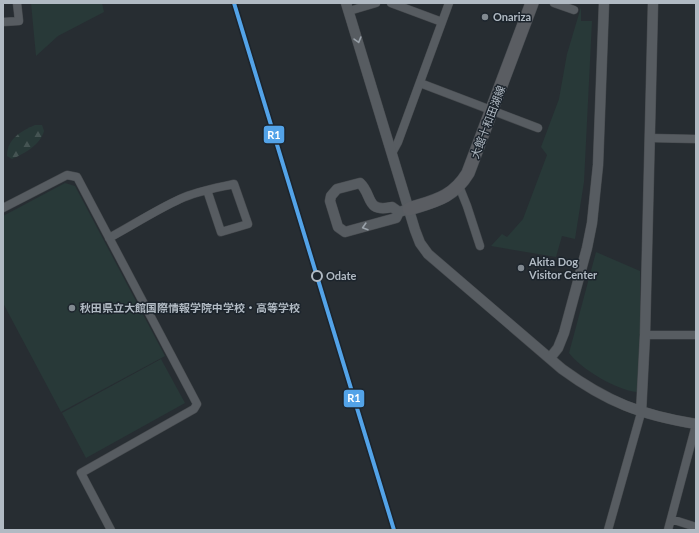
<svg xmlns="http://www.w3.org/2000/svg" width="699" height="533" font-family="Lato,'Noto Sans JP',sans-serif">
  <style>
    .green { fill: #283938 }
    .forest { fill: url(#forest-firs) }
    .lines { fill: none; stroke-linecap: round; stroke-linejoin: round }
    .minor-casing { stroke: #45494d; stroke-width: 9 }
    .tertiary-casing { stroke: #45494d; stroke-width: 11 }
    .primary-casing { stroke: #454a4f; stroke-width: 14 }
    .minor { stroke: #575c61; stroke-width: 8 }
    .tertiary { stroke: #575c61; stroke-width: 10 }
    .primary { stroke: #5a5d62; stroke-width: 13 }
    .rail-1-casing { stroke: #1c242c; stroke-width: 7 }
    .rail-1 { stroke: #53a3e8; stroke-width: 4 }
    .oneway { stroke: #9aa2aa }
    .poi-dot { fill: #818990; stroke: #1c242c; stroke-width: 1.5 }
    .stop-dot { fill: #1c242c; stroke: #b1bac3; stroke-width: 2 }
    .labels { text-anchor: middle; stroke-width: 3; stroke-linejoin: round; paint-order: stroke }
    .poi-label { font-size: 11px; font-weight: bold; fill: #b1bac3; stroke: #1c242c; text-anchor: start }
    .street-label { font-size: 11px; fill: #b1bac3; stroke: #1c242c }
    .stop-label { font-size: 11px; font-weight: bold; fill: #b1bac3; stroke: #1c242c; text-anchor: start }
    .line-badge { stroke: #1c242c; stroke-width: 1.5 }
    .badge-label { font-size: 11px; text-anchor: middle; font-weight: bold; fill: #fff }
  </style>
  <defs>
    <pattern id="forest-firs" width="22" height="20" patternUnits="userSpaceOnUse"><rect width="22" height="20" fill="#283938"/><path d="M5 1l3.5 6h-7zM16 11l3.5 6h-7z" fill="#455453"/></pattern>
  </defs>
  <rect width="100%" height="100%" fill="#272d32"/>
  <path class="green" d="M 31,3 L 102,3 L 104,12 L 58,36 L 36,56 Z
    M 581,7 L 581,21 L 592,21 L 584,182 L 575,239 L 562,236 L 556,257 L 491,246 L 502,234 L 507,237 L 523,219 L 547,155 L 541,147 L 559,99 L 567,54 Z
    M 65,183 L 75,186 L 165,356 L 61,412 L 3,303 L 3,216 Z
    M 596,252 L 640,271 L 640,385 L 637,392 C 616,390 581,369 569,353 Z
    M 161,359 L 185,403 L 86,458 L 62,413 Z"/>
  <path class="forest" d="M 35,125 L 42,125 L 44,131 C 40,145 25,153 12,159 L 7,156 C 7,139 21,131 35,125 Z"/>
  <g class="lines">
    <g class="minor-casing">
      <path id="minor" d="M 391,3 L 442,22
        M 554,3 L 574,10
        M 349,11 L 376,3
        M 3,22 L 19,21 L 17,3
        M 420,83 L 538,128
        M 650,138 L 696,139
        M 392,153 L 398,142 L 449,3
        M 459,186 L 467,206 L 480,246
        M 3,208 L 67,175 L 77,177 L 197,404 L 194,409 L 81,473 L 111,530
        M 109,238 C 133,225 156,210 180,199 C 197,191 216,188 234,184 L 248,224 L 221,232 L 207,190
        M 645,335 L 696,335
        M 671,519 L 696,527
        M 608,530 L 641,413
        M 668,530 L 696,425"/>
    </g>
    <g class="tertiary-casing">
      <path id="tertiary" d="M 346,3 L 415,230 L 420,243 L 428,254 L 562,369 C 607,402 641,415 696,424
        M 399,212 L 392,207 C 365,213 373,195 360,183 L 337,189 L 331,196 L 330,201 L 338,227 L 345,232 L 396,218 L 399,212 L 409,209
        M 550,358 L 558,348 L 564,333 L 587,248 L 592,223 L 598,165 L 604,3
        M 641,413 L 645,335 L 653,3"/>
    </g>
    <g class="primary-casing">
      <path id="primary" d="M 409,209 C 434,201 453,198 468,173 L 532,3"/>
    </g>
    <use href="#minor" class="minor"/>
    <use href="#tertiary" class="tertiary"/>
    <use href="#primary" class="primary"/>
    <g class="rail-1-casing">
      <path id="rail-1" d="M 234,3 L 394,530"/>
    </g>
    <use href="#rail-1" class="rail-1"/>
  </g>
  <defs><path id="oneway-chevron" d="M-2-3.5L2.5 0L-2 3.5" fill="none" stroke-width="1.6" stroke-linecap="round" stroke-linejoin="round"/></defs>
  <g class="oneway">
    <use href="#oneway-chevron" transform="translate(358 40) rotate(74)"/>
    <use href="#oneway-chevron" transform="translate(365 227) rotate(163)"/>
  </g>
  <g class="poi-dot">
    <circle cx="485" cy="17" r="4"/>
    <circle cx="521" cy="268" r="4"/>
    <circle cx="72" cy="308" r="4"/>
  </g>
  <circle class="stop-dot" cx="317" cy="276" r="5"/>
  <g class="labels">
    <g class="poi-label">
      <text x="493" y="21">Onariza</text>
      <text x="529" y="266">Akita Dog<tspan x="529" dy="13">Visitor Center</tspan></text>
      <text x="80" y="312">秋田県立大館国際情報学院中学校・高等学校</text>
    </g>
    <g class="street-label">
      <text transform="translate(488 122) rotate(-69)" y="4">大館十和田湖線</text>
    </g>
    <g class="stop-label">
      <text x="326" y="280">Odate</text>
    </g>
  </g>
  <g class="line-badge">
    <rect x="263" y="125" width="22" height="19" rx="4" fill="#53a3e8"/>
    <rect x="343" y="389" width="22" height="19" rx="4" fill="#53a3e8"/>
  </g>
  <g class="badge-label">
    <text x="274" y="139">R1</text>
    <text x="354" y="402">R1</text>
  </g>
  <rect width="699" height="533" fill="none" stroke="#b1bac3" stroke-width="8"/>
</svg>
